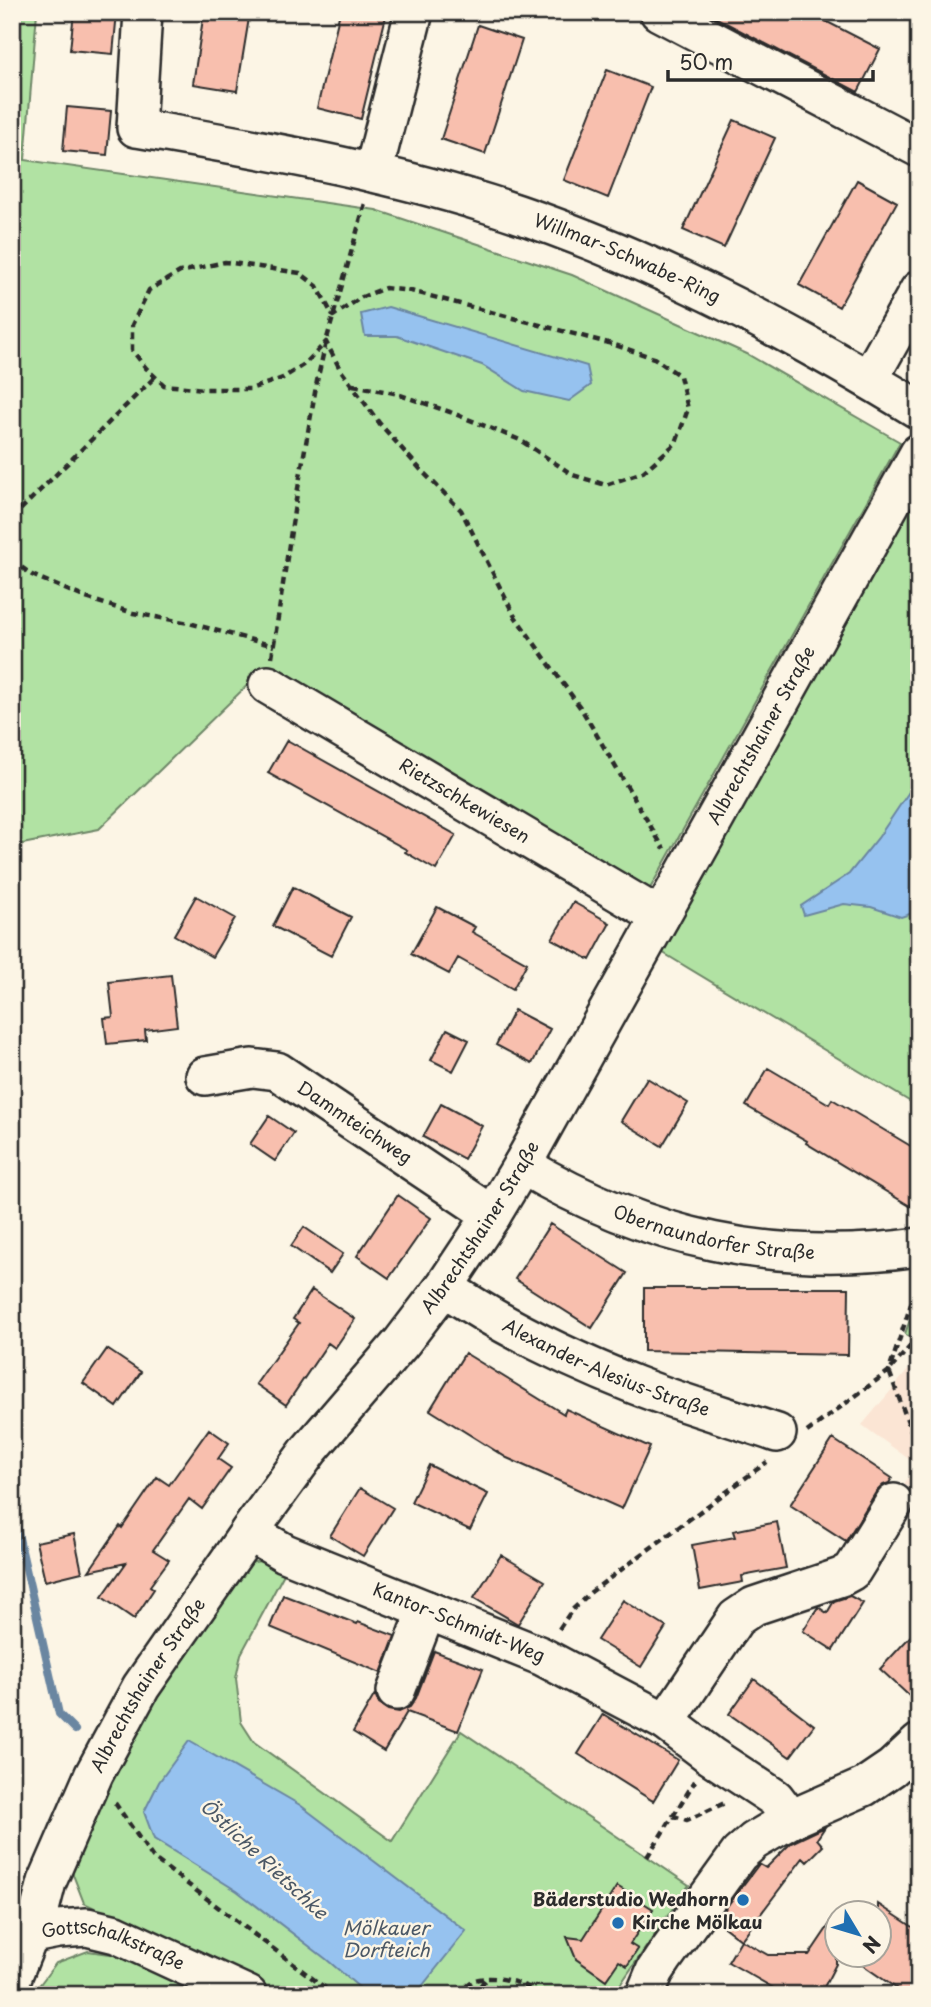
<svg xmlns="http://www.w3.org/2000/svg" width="931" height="2007" font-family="'Playpen Sans',sans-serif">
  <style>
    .built { fill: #fbe5d4 }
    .green { fill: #b1e2a3; stroke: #6e8667; stroke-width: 2 }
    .water { fill: #96c2ef; stroke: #6b86a1; stroke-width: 2 }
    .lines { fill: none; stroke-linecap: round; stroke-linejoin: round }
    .stream { stroke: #6b86a1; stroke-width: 8 }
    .building { fill: #f8bfae; stroke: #2b2b2b; stroke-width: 2 }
    .minor-casing { stroke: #2b2b2b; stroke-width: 42 }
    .path { stroke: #2b2b2b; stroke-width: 4.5; stroke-dasharray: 7 5; stroke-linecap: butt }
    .minor { stroke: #fcf5e5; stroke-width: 37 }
    .poi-dot { fill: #1f6fb2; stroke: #fcf5e5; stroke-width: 2.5 }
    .labels { text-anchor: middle; stroke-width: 5; stroke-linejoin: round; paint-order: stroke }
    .street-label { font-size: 18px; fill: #2b2b2b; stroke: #fcf5e5 }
    .poi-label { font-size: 18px; font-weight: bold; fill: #2b2b2b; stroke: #fcf5e5; text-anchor: end }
    .water-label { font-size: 19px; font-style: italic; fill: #4b5866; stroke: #fcf5e5 }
  </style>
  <rect width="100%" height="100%" fill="#fcf5e5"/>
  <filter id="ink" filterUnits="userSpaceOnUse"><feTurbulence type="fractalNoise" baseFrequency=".0143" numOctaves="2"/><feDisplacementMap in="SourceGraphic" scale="14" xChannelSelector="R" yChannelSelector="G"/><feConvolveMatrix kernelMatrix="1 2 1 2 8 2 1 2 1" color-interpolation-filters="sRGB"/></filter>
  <g filter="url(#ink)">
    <path class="built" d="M 919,1357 L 919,1494 L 904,1484 L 917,1465 L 862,1425 Z"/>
    <path class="green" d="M 12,12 L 37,12 L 25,160 L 376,210 L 572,275 L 747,354 L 900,442 L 647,894 L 262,671 L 99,829 L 12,846 Z
      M 919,478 L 919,1107 L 655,948 Z
      M 919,1294 L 919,1327 L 911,1336 L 908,1336 L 905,1334 Z
      M 260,1561 L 286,1570 L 241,1654 L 236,1678 L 241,1722 L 254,1742 L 392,1841 L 461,1731 L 689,1885 L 613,1995 L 276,1995 L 84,1903 L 67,1859 L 156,1685 L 244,1564 Z
      M 88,1951 L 125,1956 L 204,1995 L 32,1995 L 56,1963 Z"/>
    <path class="water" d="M 388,307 L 587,366 L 591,385 L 569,401 L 524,391 L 482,365 L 397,336 L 365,336 L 361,314 Z
      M 919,777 L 919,911 L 901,917 L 871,907 L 844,904 L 804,915 L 801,906 L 849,874 L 878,838 Z
      M 189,1741 L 300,1805 L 466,1931 L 415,1995 L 368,1995 L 326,1959 L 237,1891 L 154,1839 L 144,1812 L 159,1782 Z"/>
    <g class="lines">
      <path class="stream" d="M 12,1507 L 59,1714 L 75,1730"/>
    </g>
    <path class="building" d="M 74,12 L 117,12 L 113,54 L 70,50 Z
      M 204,12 L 250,12 L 237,91 L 193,84 Z
      M 340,12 L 387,12 L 361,119 L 317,108 Z
      M 705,12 L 808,12 L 880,49 L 858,92 Z
      M 478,25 L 522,40 L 485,154 L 441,139 Z
      M 607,70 L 651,87 L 608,198 L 564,180 Z
      M 67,107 L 111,111 L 107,155 L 63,151 Z
      M 734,120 L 775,138 L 724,248 L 683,230 Z
      M 857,180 L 897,202 L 839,307 L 799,285 Z
      M 287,740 L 456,835 L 436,870 L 405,852 L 407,850 L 268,773 Z
      M 293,887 L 351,917 L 331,956 L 273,926 Z
      M 196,896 L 235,918 L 212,957 L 174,935 Z
      M 573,902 L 610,923 L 590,960 L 552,939 Z
      M 437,907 L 475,927 L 472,932 L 527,963 L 513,989 L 458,958 L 449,974 L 411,954 Z
      M 171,975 L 177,1026 L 145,1030 L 146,1040 L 107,1044 L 104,1018 L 113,1017 L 109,982 Z
      M 514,1010 L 550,1029 L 532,1064 L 496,1045 Z
      M 447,1029 L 469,1040 L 453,1071 L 431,1060 Z
      M 768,1068 L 829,1104 L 832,1099 L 919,1151 L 919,1190 L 910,1206 L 806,1143 L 807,1141 L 746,1106 Z
      M 647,1078 L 688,1103 L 662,1146 L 621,1121 Z
      M 441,1104 L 482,1126 L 464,1159 L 423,1137 Z
      M 269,1116 L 294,1133 L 275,1161 L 250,1144 Z
      M 398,1195 L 431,1218 L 389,1278 L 357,1256 Z
      M 550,1224 L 627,1273 L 592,1328 L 515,1279 Z
      M 304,1227 L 343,1254 L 330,1273 L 291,1246 Z
      M 644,1288 L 849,1288 L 848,1355 L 644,1351 Z
      M 312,1290 L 355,1319 L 335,1348 L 328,1343 L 286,1405 L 256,1384 L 299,1323 L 293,1319 Z
      M 107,1349 L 141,1372 L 117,1407 L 83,1383 Z
      M 465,1353 L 564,1414 L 566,1409 L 650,1447 L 622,1509 L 507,1458 L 430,1410 Z
      M 209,1429 L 229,1443 L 218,1459 L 231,1468 L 202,1509 L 189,1499 L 153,1550 L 169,1560 L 150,1586 L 154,1589 L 134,1619 L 102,1597 L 126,1563 L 89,1571 L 120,1526 L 122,1528 L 157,1477 L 169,1485 Z
      M 833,1439 L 892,1478 L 889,1483 L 883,1485 L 876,1492 L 846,1541 L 790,1505 Z
      M 429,1465 L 488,1494 L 470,1530 L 411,1502 Z
      M 360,1488 L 393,1508 L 363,1556 L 330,1536 Z
      M 777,1522 L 786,1568 L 742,1576 L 743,1582 L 700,1590 L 692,1545 L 735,1537 L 733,1531 Z
      M 74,1534 L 82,1572 L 45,1581 L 36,1542 Z
      M 501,1555 L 545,1581 L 518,1624 L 474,1598 Z
      M 283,1595 L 357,1624 L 358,1622 L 395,1636 L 381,1673 L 270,1627 Z
      M 850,1596 L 863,1603 L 833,1650 L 803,1631 L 818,1607 L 827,1613 L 834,1601 Z
      M 623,1600 L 666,1627 L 641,1667 L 597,1640 Z
      M 919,1627 L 919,1705 L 880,1669 Z
      M 434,1651 L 483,1669 L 458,1731 L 407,1712 L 384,1751 L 353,1732 L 375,1694 L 379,1704 L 388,1710 L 399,1712 L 410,1707 L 416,1698 Z
      M 754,1679 L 814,1725 L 790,1757 L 729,1714 Z
      M 603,1714 L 678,1760 L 653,1801 L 578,1754 Z
      M 825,1827 L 817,1839 L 823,1846 L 807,1862 L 803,1858 L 741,1940 L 716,1921 L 759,1864 L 766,1868 L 791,1843 Z
      M 617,1886 L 653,1909 L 630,1944 L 638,1949 L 627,1966 L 619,1961 L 606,1980 L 576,1959 L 567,1937 L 583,1939 Z
      M 878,1904 L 919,1931 L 919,1987 L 913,1995 L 906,1995 L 848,1955 L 878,1955 Z
      M 836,1915 L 836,1964 L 820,1995 L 786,1995 L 728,1962 L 741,1940 L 768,1955 L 809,1955 Z"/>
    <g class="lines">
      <g class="minor-casing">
        <g id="minor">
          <path id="s1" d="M 143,12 L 136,128 C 254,148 373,168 488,204 C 641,252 783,327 919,410"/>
          <path d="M 659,12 L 919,148"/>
          <path d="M 373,173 L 414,12"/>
          <path d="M 869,379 L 919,290"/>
          <path id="s2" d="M 268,685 L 660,917"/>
          <path id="s3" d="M 205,1076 L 252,1068 L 277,1071 L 492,1215"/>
          <path id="s4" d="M 522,1165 C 647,1239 774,1267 919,1247"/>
          <path id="s5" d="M 444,1287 C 503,1327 569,1359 635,1385 C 681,1403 730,1417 777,1433"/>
          <path id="s6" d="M 249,1532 L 285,1553 L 541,1656 L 666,1722 L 711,1756 L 775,1798 L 791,1819"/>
          <path d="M 396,1691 L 427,1610"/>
          <path d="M 666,1722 L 736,1618 L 754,1606 L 841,1577 L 852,1571 L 894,1503"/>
          <path id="s7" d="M 12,1938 L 58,1929 L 87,1927 L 116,1934 L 248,1995"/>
          <path id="s8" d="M 12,1978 L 40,1909 L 47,1882 L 94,1774 L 141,1687 L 249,1532 L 309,1450 L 402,1342 L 444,1287 L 492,1215 L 522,1165 L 919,453"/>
          <path d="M 645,1995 L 655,1971 L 663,1959 L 739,1854 L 754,1841 L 791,1819 L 864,1787 L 892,1768 L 919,1743"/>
        </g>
      </g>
      <path class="path" d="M 353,385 L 394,393 L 450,412 L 520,440 L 573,475 L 606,485 L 643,472 L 676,443 L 688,409 L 680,376 L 654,358 L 612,344 L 411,291 L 385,288 L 362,297 L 333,316 L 317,286 L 300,273 L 225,262 L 180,272 L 149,290 L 132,325 L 132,350 L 146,368 L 164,385 L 204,389 L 250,389 L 283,378 L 306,363 L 326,342 L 340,369 L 380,424 L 421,470 L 461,510 L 514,615 L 582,710 L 664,849
        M 12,518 L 155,377
        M 12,560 L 32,575 L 86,598 L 133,613 L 189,623 L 274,646
        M 272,657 L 294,511 L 317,381 L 326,342 L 365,203
        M 919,1336 L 889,1371 L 919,1452
        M 807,1432 L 889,1371 L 919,1280
        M 559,1629 L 572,1610 L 591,1592 L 767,1462
        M 115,1803 L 153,1858 L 328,1990 L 328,1995
        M 673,1816 L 695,1781
        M 647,1857 L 673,1816 L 687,1820 L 727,1802
        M 458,1995 C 463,1990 469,1982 475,1980 C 496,1974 523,1982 540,1995
        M 473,1995 L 485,1980"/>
      <use href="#minor" class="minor"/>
    </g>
  </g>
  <g class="poi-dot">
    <circle cx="743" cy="1900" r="7"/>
    <circle cx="618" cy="1923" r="7"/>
  </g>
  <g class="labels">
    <g class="street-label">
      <text dy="6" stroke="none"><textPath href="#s1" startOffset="626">Willmar-Schwabe-Ring</textPath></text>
      <text dy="6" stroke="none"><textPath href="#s8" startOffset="1458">Albrechtshainer Straße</textPath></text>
      <text dy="6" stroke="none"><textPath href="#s2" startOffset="228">Rietzschkewiesen</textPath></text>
      <text dy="6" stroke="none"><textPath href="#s3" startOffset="166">Dammteichweg</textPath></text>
      <text dy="6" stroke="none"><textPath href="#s8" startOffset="891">Albrechtshainer Straße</textPath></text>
      <text dy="6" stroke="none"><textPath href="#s4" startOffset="206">Obernaundorfer Straße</textPath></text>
      <text dy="6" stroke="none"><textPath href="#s5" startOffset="182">Alexander-Alesius-Straße</textPath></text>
      <text dy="6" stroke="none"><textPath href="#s6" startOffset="229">Kantor-Schmidt-Weg</textPath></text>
      <text dy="6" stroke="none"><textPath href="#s8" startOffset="324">Albrechtshainer Straße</textPath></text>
      <text dy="6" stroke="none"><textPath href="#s7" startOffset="105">Gottschalkstraße</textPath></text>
    </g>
    <g class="poi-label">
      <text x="729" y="1906">Bäderstudio Wedhorn</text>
      <text x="632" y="1929" text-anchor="start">Kirche Mölkau</text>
    </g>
    <g class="water-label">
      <text transform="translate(264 1859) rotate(43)" y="7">Östliche Rietschke</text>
      <text x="386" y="1935">Mölkauer<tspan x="386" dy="22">Dorfteich</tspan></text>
    </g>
  </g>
  <rect width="931" height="2007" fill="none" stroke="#fcf5e5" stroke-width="42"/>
  <rect x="21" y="21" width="889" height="1965" fill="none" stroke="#2b2b2b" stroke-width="2.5" filter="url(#ink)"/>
  <g transform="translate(858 1934) rotate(128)"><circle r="33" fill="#fcf5e5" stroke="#a8a49b" stroke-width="2"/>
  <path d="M0-5L12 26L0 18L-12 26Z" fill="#1f6fb2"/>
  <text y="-10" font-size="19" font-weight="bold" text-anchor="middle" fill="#2b2b2b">N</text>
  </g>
  <path d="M668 70v10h205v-10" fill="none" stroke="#2b2b2b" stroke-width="3.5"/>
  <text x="679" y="70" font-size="21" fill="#2b2b2b" stroke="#fcf5e5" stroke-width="5" paint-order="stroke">50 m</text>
</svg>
